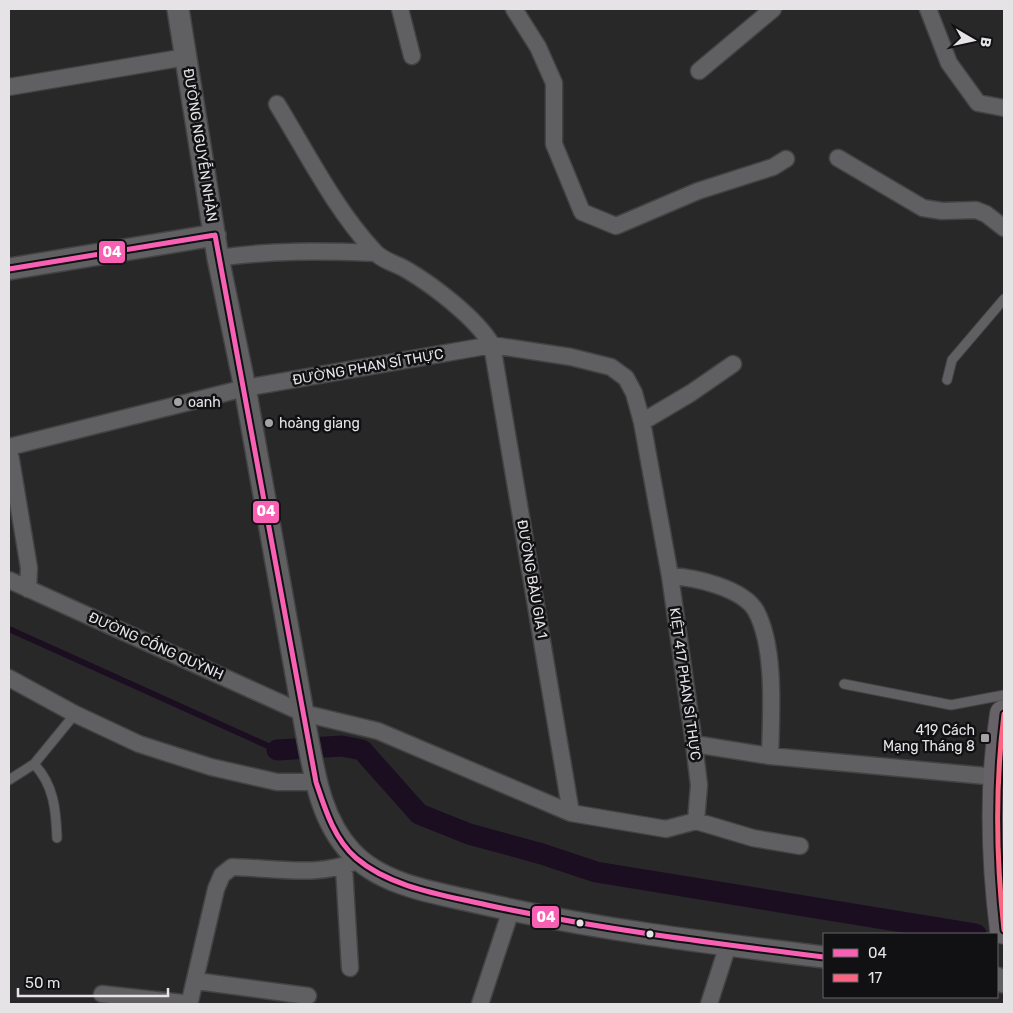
<svg xmlns="http://www.w3.org/2000/svg" width="1013" height="1013" font-family="Rubik,sans-serif">
	<style>
		.lines { fill: none; stroke-linecap: round; stroke-linejoin: round }
		.stream { stroke: #1b0e20; stroke-width: 6 }
		.canal { stroke: #1b0e20; stroke-width: 21 }
		.service-casing { stroke: #444344; stroke-width: 11 }
		.minor-casing { stroke: #444344; stroke-width: 19 }
		.tertiary-casing { stroke: #444344; stroke-width: 24 }
		.trunk-casing { stroke: #444344; stroke-width: 30 }
		.service { stroke: #605f61; stroke-width: 9 }
		.minor { stroke: #605f61; stroke-width: 16 }
		.tertiary { stroke: #605f61; stroke-width: 21 }
		.trunk { stroke: #676268; stroke-width: 28 }
		.bus-1-casing { stroke: #111012; stroke-width: 9 }
		.bus-2-casing { stroke: #111012; stroke-width: 9 }
		.bus-1 { stroke: #f860b3; stroke-width: 5 }
		.bus-2 { stroke: #fa6682; stroke-width: 5 }
		.poi-dot { fill: #a3a2a4; stroke: #111012; stroke-width: 2 }
		.bus-dot { fill: #e5e3e6; stroke: #111012; stroke-width: 2 }
		.labels { text-anchor: middle; dominant-baseline: central; stroke-width: 5; stroke-linejoin: round; paint-order: stroke }
		.street-label { font-size: 14px; fill: #e5e3e6; stroke: #111012 }
		.poi-label { font-size: 14px; fill: #e5e3e6; stroke: #111012; text-anchor: start }
		.line-badge { stroke: #111012; stroke-width: 2 }
		.badge-label { font-size: 14px; text-anchor: middle; font-weight: bold; fill: #fff }
	</style>
	<rect width="100%" height="100%" fill="#292829"/>
	<g class="lines">
		<path class="stream" d="M9,629L277,750"/>
		<path class="canal" d="M277,750L342,746L362,750L419,814L469,834L542,854L596,872L976,934"/>
		<g class="service-casing">
			<path id="service" d="M947,380L952,360L1004,299
				M844,684L951,705L1004,695
				M34,764C54,785 56,810 57,838
				M9,780L34,764L75,714"/>
		</g>
		<g class="minor-casing">
			<path id="minor" d="M400,9L412,56
				M514,9L538,47L554,83V144L582,212L616,226L698,191L773,167L786,159
				M928,9L949,63L978,103L1004,108
				M699,71L773,9
				M9,87L186,57
				M277,104C307,153 335,209 374,251C381,260 397,264 407,270C434,286 476,318 492,345L571,813
				M838,158L923,208L942,211L976,210L986,214L1004,228
				M218,258C271,250 322,251 375,253
				M642,422L691,393L733,364
				M9,447L245,388L492,345L571,357L611,367L626,378L634,393L642,422L670,576L694,744L699,785L696,821
				M9,448L29,568L28,589
				M670,576C694,577 743,588 756,611C776,648 771,715 770,756
				M9,580L303,713L378,731L571,813L666,829L696,821
				M9,678L75,714L139,744L211,767L277,782H316
				M694,744L770,756L997,777
				M696,821L753,838L800,846
				M344,867L350,968
				M196,981L308,996
				M102,994L183,1003L190,1001L216,889L222,875L232,867C275,868 319,878 359,860
				M480,1004L511,910
				M709,1004L728,945"/>
		</g>
		<g class="tertiary-casing">
			<path id="tertiary" d="M178,9L218,258L245,388L306,730C314,772 320,819 351,852C382,886 437,893 480,903C593,929 709,943 824,957
				M9,269L215,235
				M997,978L1004,982"/>
		</g>
		<g class="trunk-casing">
			<path id="trunk" d="M1004,714C993,786 995,858 1004,930"/>
		</g>
		<use href="#service" class="service"/>
		<use href="#minor" class="minor"/>
		<use href="#tertiary" class="tertiary"/>
		<use href="#trunk" class="trunk"/>
		<g class="bus-1-casing">
			<path id="bus-1" d="M215,235L316,782C325,809 334,839 356,858C391,888 444,895 487,905C598,929 711,943 824,957
				M9,269L215,235"/>
		</g>
		<g class="bus-2-casing">
			<path id="bus-2" d="M1004,714C995,786 996,858 1004,930"/>
		</g>
		<use href="#bus-1" class="bus-1"/>
		<use href="#bus-2" class="bus-2"/>
	</g>
	<g class="poi-dot">
		<circle cx="178" cy="402" r="5"/>
		<circle cx="269" cy="423" r="5"/>
		<rect x="980" y="733" width="10" height="10" rx="2.5"/>
	</g>
	<g class="bus-dot">
		<circle cx="580" cy="923" r="4.5"/>
		<circle cx="650" cy="934" r="4.5"/>
	</g>
	<g class="labels">
		<g class="street-label">
			<text transform="translate(200 145) rotate(81)">ĐƯỜNG NGUYỄN NHÀN</text>
			<text transform="translate(368 367) rotate(-10)">ĐƯỜNG PHAN SĨ THỰC</text>
			<text transform="translate(532 579) rotate(80)">ĐƯỜNG BÀU GIA 1</text>
			<text transform="translate(156 646) rotate(24)">ĐƯỜNG CỐNG QUỲNH</text>
			<text transform="translate(685 684) rotate(82)">KIỆT 417 PHAN SĨ THỰC</text>
		</g>
		<g class="poi-label">
			<text x="188" y="402">oanh</text>
			<text x="279" y="423">hoàng giang</text>
			<text x="975" y="730" text-anchor="end">419 Cách<tspan x="975" dy="16">Mạng Tháng 8</tspan></text>
		</g>
	</g>
	<g class="line-badge">
		<rect x="98" y="240" width="28" height="24" rx="5" fill="#f860b3"/>
		<rect x="252" y="500" width="28" height="24" rx="5" fill="#f860b3"/>
		<rect x="531" y="905" width="29" height="24" rx="5" fill="#f860b3"/>
	</g>
	<g class="badge-label">
		<text x="112" y="257">04</text>
		<text x="266" y="516">04</text>
		<text x="546" y="922">04</text>
	</g>
	<rect width="1013" height="1013" fill="none" stroke="#e5e3e6" stroke-width="20"/>
	<rect x="823" y="933" width="175" height="65" fill="#111012" stroke="#666467"/>
	<rect x="833" y="949" width="25" height="8" fill="#f860b3" stroke="#666467"/>
	<text x="868" y="958" font-size="15" fill="#e5e3e6">04</text>
	<rect x="833" y="974" width="25" height="8" fill="#fa6682" stroke="#666467"/>
	<text x="868" y="983" font-size="15" fill="#e5e3e6">17</text>
	<g transform="translate(973 40) rotate(99)" stroke="#111012" stroke-width="4" paint-order="stroke">
	<path d="M0-4L9 19L0 12L-9 19Z" fill="#e5e3e6"/>
	<text y="-8" font-size="14" font-weight="bold" text-anchor="middle" fill="#e5e3e6">B</text>
	</g>
	<path d="M18 988v8h150v-8" fill="none" stroke="#e5e3e6" stroke-width="2.5"/>
	<text x="25" y="988" font-size="15" fill="#e5e3e6" stroke="#111012" stroke-width="4" paint-order="stroke">50 m</text>
</svg>
